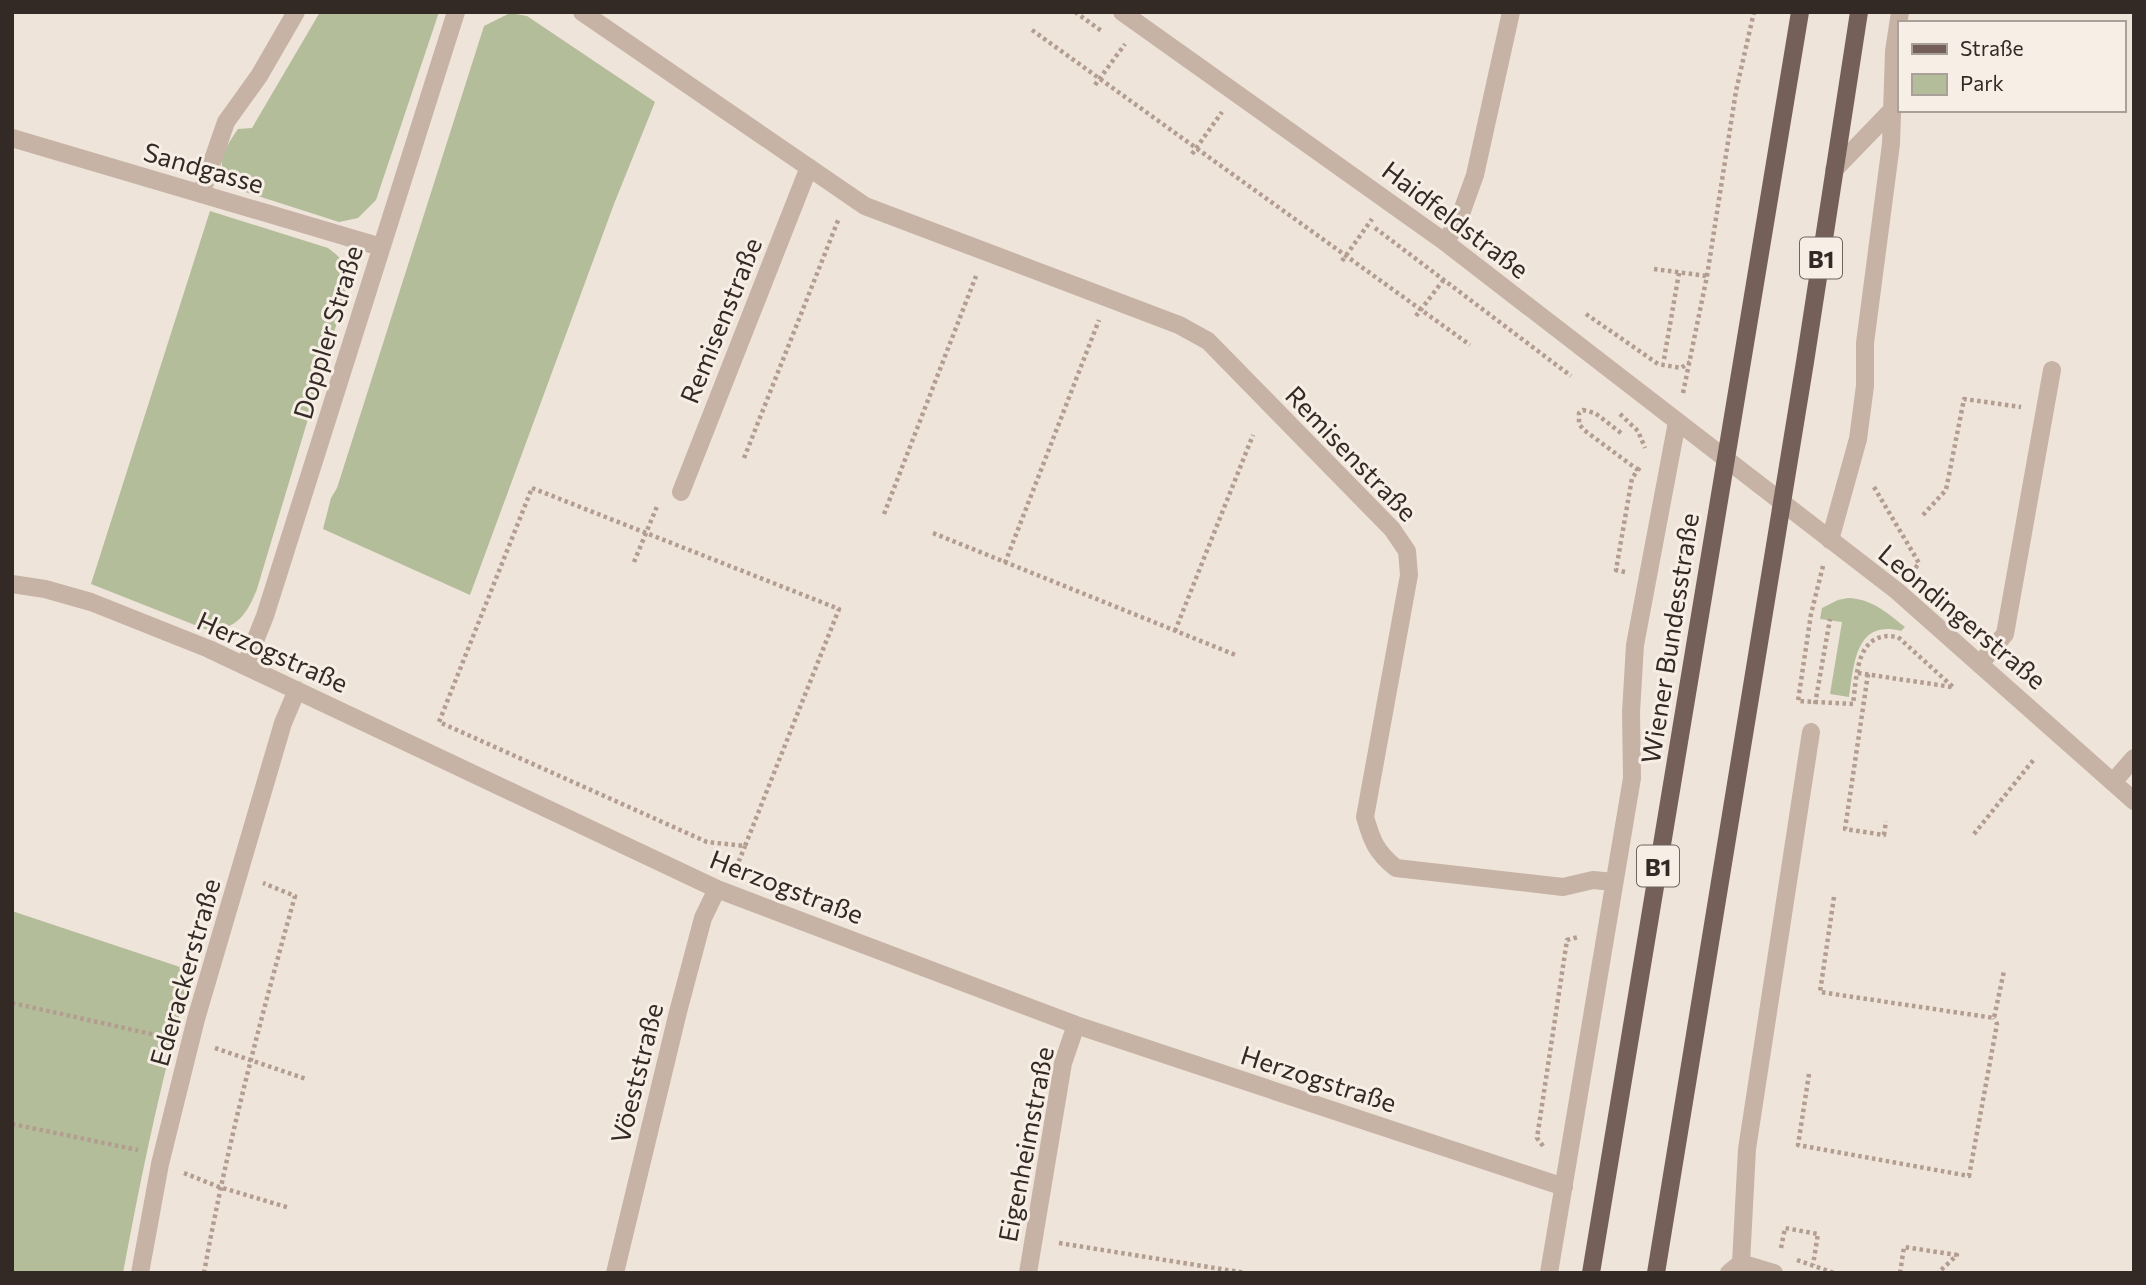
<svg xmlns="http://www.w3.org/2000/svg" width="2146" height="1285" font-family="Commissioner,sans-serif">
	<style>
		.green { fill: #b3bd9a }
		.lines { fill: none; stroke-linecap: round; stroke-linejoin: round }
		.path { stroke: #b29d90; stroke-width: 4.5; stroke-dasharray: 3.5 3.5; stroke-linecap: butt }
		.service { stroke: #c6b3a6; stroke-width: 18 }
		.minor { stroke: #c6b3a6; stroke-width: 18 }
		.tertiary { stroke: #c6b3a6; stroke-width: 18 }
		.primary { stroke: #746058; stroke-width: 18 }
		.labels { text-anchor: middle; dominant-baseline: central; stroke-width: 6; stroke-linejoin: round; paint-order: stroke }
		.shield { fill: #f7eee5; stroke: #6e655f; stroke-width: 2 }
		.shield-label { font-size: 24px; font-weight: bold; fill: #332a26 }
		.street-label { font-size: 26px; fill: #332a26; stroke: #f7eee5 }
	</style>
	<rect width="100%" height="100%" fill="#efe4d9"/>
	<path class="green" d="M320,12H439L376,200L358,218L339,222L236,189C213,166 221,154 238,129L252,128Z
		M510,13L527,16L655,102L614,204L470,595L323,529L331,498L337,488L484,26Z
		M210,211L328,248C351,265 349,272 344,299L257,589C247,614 236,632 205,629L91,584Z
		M1848,598C1872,599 1886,612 1905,627L1901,631C1855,619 1854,665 1849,697L1830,694L1842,622L1820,619L1822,608L1838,600Z
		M12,911L192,971C163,1070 142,1171 123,1273H12Z"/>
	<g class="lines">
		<path class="path" d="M1075,12L1103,32
			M1032,30L1470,345
			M1095,85L1125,44
			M1192,154L1222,112
			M1375,228L1571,376
			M1342,261L1372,219
			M1654,269L1707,276
			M1586,314L1658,364L1681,368L1690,362
			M1416,316L1445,278
			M1664,359L1679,273
			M1683,393L1707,276L1736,91L1754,12
			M1620,414L1638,431L1645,448
			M1621,433L1595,413L1583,410L1579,413V424L1584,430L1638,470
			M744,458L839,218
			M1874,487L1919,563L1914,570
			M532,488L839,609L745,846L707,842L439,722Z
			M884,514L976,276
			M1923,515L1946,490L1964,399L2021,407
			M933,533L1238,656
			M634,562L658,504
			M1005,563L1099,320
			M1823,566L1811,614L1798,701L1853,704C1857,675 1856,629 1898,637L1953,687
			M1625,572L1616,570L1632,478L1641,466
			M1175,631L1253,435
			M1858,673L1952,687
			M1868,674L1845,829L1884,835L1886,821
			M1815,704L1830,619
			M1974,834L2035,758
			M736,868L745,846
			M1834,897L1820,992L1994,1018L2004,971
			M12,1003L165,1037
			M215,1048L306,1079
			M1809,1074L1798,1145L1969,1176L1997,1024L1994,1018
			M12,1124L138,1150
			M1543,1146L1537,1138L1567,940L1578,937
			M184,1173L219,1187L290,1208
			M1059,1243L1246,1273
			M1781,1248L1785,1228L1818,1234L1813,1265
			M1797,1260L1834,1273
			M204,1273C227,1145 260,1021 295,896L263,883
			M1900,1273L1904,1247L1957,1255L1938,1273"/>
		<path class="service" d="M1980,664L2005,634L2052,370"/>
		<path class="minor" d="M582,12L865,206L1179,325L1208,341L1392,529L1407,551L1409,575L1365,817C1372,841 1376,852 1396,868L1563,887L1593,880L1614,882
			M12,138L381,247
			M1834,170L1892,110
			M201,194L226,122L259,76L296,12
			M1445,242L1458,222L1475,175L1511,12
			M681,492L809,167
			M1830,540L1858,439L1865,386V343L1891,144L1894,51L1900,12
			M12,584L45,589L91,602L209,649L717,889L1076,1025L1564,1187
			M245,666L265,616L456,12
			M2113,782L2134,758
			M140,1273L160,1164L196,1019L283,723L297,690
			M615,1273L678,1012L703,918L717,889
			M1028,1273L1063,1063L1076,1025
			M1549,1273L1632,778L1631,712L1635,645L1677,422
			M1774,1273L1741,1263L1747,1149L1811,732"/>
		<path class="tertiary" d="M1122,12L1445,242L1897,591L2134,801
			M1729,1273L1741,1263"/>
		<path class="primary" d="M1591,1273L1800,12
			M1656,1273L1805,362L1859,12"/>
	</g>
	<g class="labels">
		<g class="shield">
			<rect x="1800" y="237.5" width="42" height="41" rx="5"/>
			<rect x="1637" y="845.5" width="42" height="41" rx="5"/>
		</g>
		<g class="shield-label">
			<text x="1821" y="258">B1</text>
			<text x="1658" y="866">B1</text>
		</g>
		<g class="street-label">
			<text transform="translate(204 167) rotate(16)">Sandgasse</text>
			<text transform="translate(1456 219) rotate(37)">Haidfeldstraße</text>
			<text transform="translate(720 320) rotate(-68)">Remisenstraße</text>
			<text transform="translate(327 332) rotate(-73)">Doppler Straße</text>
			<text transform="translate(1352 453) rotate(46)">Remisenstraße</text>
			<text transform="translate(1963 616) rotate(40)">Leondingerstraße</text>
			<text transform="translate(1669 638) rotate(-81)">Wiener Bundesstraße</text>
			<text transform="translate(273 651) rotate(24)">Herzogstraße</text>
			<text transform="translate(787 886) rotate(21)">Herzogstraße</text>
			<text transform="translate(184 972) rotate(-74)">Ederackerstraße</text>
			<text transform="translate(636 1073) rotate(-76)">Vöeststraße</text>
			<text transform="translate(1319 1078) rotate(18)">Herzogstraße</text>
			<text transform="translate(1025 1144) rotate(-79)">Eigenheimstraße</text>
		</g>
	</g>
	<rect width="2146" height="1285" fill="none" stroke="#332a26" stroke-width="28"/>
	<rect x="1898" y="21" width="228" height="91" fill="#f7eee5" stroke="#a9a099" stroke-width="2"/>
	<rect x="1912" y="44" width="35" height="10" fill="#746058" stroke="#a9a099" stroke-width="2"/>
	<text x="1960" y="56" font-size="21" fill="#332a26">Straße</text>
	<rect x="1912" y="74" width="35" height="21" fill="#b3bd9a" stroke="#a9a099" stroke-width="2"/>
	<text x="1960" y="91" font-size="21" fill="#332a26">Park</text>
</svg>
